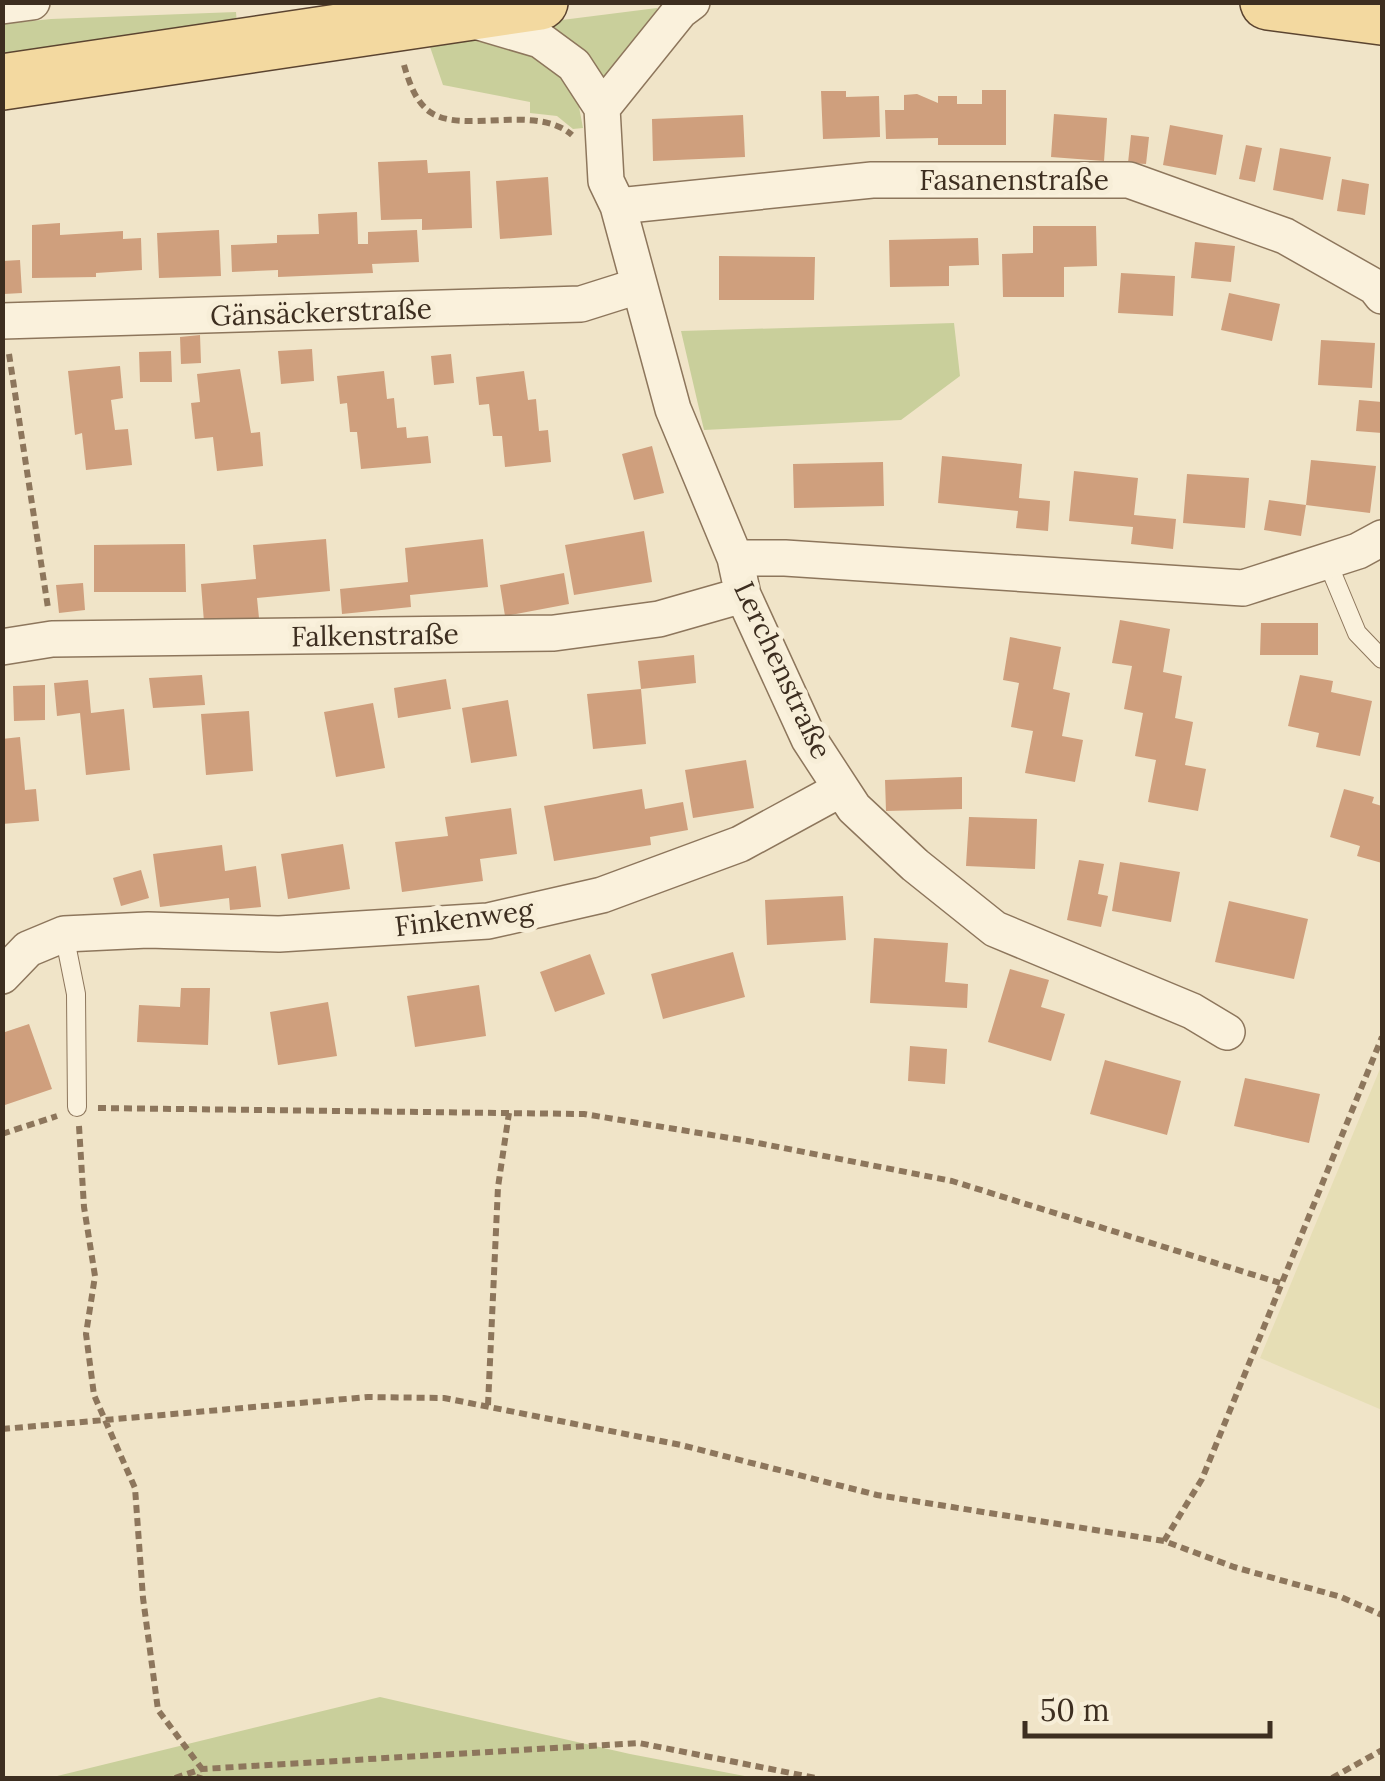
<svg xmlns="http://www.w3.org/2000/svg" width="1385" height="1781" font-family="Lora,serif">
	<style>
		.farmland { fill: #e6deb5 }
		.green { fill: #c9cf9b }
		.building { fill: #cf9f7d }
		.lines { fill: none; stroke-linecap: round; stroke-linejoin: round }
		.lane-casing { stroke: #8d765c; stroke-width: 20 }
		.street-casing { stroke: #8d765c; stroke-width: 38 }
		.primary-casing { stroke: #5b4430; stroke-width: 58 }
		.path { stroke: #8d765c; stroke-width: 6; stroke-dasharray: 8 5; stroke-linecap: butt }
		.lane { stroke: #faf1dc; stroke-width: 18 }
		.street { stroke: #faf1dc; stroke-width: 35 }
		.primary { stroke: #f3d9a0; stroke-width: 55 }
		.labels { text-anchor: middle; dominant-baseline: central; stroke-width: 10; stroke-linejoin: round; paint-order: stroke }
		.street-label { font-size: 28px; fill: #3d2e20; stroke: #f7eed8 }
	</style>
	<rect width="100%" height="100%" fill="#f0e4c8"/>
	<path class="farmland" d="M1382,1064V1410L1260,1358Z"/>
	<path class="green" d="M657,8L658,14L606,85L546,22Z
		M236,12L237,25L3,58L2,24L51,19Z
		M428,41H479L536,51L576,91L583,128L573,129L557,116L530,113V102L443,85Z
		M954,323L960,376L901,420L704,430L681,331Z
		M380,1697L630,1754L755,1778H49Z"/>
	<path class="building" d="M982,90H1006V145H938V138L886,139L885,110H904V95L917,94L938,103V96H957V104H982Z
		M821,91H846V97L879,96L880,137L823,139Z
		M1054,114L1107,118L1104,161L1051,157Z
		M743,115L745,157L653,161L652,119Z
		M1170,125L1223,135L1216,175L1163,165Z
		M1131,135L1149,137L1146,164L1128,163Z
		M1246,145L1262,148L1255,182L1239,179Z
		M1280,148L1331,157L1323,200L1273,190Z
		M427,160L428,173L470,171L472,228L422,230V219L381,220L378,162Z
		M548,177L552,235L500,239L496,181Z
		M1342,179L1369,184L1365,215L1337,211Z
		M357,212L358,244H368V232L417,230L419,262L372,264L373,273L278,277V270L232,272L231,245L277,243V235L319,234L318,214Z
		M60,223V235L123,231V239L141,238L142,270L96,273V277L32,278V225Z
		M1033,226H1096L1097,266L1064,267V297H1003L1002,254L1033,253Z
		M219,230L221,276L159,278L157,233Z
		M978,238L979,265L949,266V286L890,287L889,240Z
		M1195,242L1235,246L1231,282L1191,278Z
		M719,256L815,257L814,300H719Z
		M20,260L22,293L4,294L3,261Z
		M1121,273L1175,276L1173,316L1118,313Z
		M1229,293L1280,304L1272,341L1221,330Z
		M200,335L201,363L181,364L180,337Z
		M1321,340L1375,343L1372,388L1318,385Z
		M312,349L314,381L281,384L278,351Z
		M171,351L172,382H140L139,352Z
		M451,354L454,383L434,385L431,356Z
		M120,366L123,398L111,400L115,430L128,429L132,465L86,470L82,433L75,435L68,371Z
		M240,369L251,433L260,432L263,466L217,471L213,437L195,439L191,403L200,402L197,374Z
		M384,371L387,399L394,398L397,428L406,427L407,438L428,436L431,463L361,469L357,432H350L347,403L340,404L337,376Z
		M524,371L528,400L536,399L539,431L548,430L551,462L505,467L502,436H493L489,404L479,405L476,377Z
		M1359,400L1382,402V433L1356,431Z
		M652,446L664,493L634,500L622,454Z
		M942,456L1022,464L1019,498L1050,501L1048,531L1016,528L1018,511L938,503Z
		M1311,460L1376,466L1370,513L1306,505Z
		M883,462L884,506L794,508L793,464Z
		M1074,471L1138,478L1134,515L1176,519L1173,549L1131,544L1133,527L1069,521Z
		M1187,474L1249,478L1245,528L1183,523Z
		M1269,500L1306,505L1301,536L1264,530Z
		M644,531L652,582L574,595L565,545Z
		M326,539L330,591L257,598L259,618L204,622L201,584L256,579L253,545Z
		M483,539L488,587L410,595L411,607L342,614L340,589L408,582L405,548Z
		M185,544L186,592H94V545Z
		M564,573L569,604L505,616L500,585Z
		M83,583L85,610L59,613L56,585Z
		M1120,620L1170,629L1163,672L1182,676L1175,718L1193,722L1185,765L1206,769L1198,811L1148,802L1156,760L1135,756L1143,713L1124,709L1132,666L1112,663Z
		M1261,623H1318V655H1260Z
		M1010,637L1061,647L1053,689L1070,693L1062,736L1083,740L1075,782L1025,773L1033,731L1011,727L1019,683L1003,680Z
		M694,655L696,683L641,689L638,661Z
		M202,675L205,705L153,708L149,678Z
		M1300,675L1333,681L1331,692L1372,701L1360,756L1316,747L1319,733L1288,726Z
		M446,679L451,709L398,718L394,688Z
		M88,680L91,713L124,709L130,770L86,775L80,713L57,716L54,683Z
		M45,685V720L14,721L13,686Z
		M641,689L646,744L593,749L587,694Z
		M508,700L517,756L471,763L462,708Z
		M373,703L385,768L336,777L324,712Z
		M249,711L253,771L206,775L201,714Z
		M20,737L25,790L36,789L39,821L2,824V739Z
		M746,760L754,808L693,818L685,770Z
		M962,777V809L886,811L885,780Z
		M642,789L645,809L683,802L688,830L650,837L651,845L554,861L544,806Z
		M1344,789L1374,797L1372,803L1382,806V863L1357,856L1360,846L1330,837Z
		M511,808L517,854L480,859L483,881L402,892L395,842L448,836L445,817Z
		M969,817L1037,819L1035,869L966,866Z
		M343,844L350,889L288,899L281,854Z
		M222,845L225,871L256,866L261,907L230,910L229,898L160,907L153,854Z
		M1079,860L1104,864L1098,894L1108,896L1101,927L1067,920Z
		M1120,862L1180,872L1171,922L1112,911Z
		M141,870L149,898L121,906L113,878Z
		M843,896L846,940L767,945L765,900Z
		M1229,901L1308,919L1294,979L1215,962Z
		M874,938L948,943L945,982L968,984L967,1008L870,1003Z
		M733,952L745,997L663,1019L651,974Z
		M590,954L605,994L555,1012L540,972Z
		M1010,969L1049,980L1041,1007L1065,1014L1051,1061L988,1042Z
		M479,985L486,1036L415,1047L407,996Z
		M181,988H210L208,1045L137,1042L139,1005L180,1007Z
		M328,1002L337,1056L278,1065L270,1012Z
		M29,1024L52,1089L2,1106V1033Z
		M910,1046L947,1049L945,1084L908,1081Z
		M1105,1060L1181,1081L1167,1135L1090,1114Z
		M1245,1078L1320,1094L1309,1143L1234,1126Z"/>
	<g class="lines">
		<g class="lane-casing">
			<path id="lane" d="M1327,561L1357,633L1382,659
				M64,934L76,994L77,1107"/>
		</g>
		<g class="street-casing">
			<path id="street" d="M2,6L32,2
				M472,20L540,40L574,65L602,108L606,181L618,206L673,409L735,558L743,595L809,739L854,808L915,865L995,929L1192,1011L1227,1032
				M602,108L680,11L692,2
				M618,206L872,180H1129L1285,236L1375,287L1382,296
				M2,321L581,304L638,286
				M735,558H785L1243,588L1358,551L1382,538
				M2,647L52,639L554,633L659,619L743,595
				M2,976L28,949L64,934L148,930L279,934L488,921L602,895L740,844L841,789"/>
		</g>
		<g class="primary-casing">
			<path id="primary" d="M1268,2L1382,17
				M2,82L540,2"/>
		</g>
		<path class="path" d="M404,65C409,82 415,101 430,112C463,135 535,103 572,135
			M9,354L48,608
			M98,1108L584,1114L748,1141L952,1181L1280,1283
			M79,1126L84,1207L95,1276L86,1334L94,1395L135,1488L143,1598L158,1710L202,1769L199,1778
			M2,1134L57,1116
			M488,1405L498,1187L509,1113
			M2,1429L368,1397L444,1398L681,1445L877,1495L1164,1541L1234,1567L1341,1597L1382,1615
			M1164,1541L1202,1479L1382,1037
			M175,1778L202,1769L639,1743L816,1778
			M1332,1778L1382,1750"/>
		<use href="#lane" class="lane"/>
		<use href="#street" class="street"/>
		<use href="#primary" class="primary"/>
	</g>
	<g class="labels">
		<g class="street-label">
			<text x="1014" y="180">Fasanenstraße</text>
			<text transform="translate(321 312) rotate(-2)">Gänsäckerstraße</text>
			<text transform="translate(375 635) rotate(-1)">Falkenstraße</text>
			<text transform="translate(783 670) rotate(65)">Lerchenstraße</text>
			<text transform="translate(464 918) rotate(-7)">Finkenweg</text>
		</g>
	</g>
	<rect width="1385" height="1781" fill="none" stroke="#3d2e20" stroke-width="10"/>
	<path d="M1025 1721v15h245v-15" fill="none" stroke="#3d2e20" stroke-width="5"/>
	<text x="1040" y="1721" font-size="30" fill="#3d2e20" stroke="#f7eed8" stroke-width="8" paint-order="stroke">50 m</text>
</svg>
